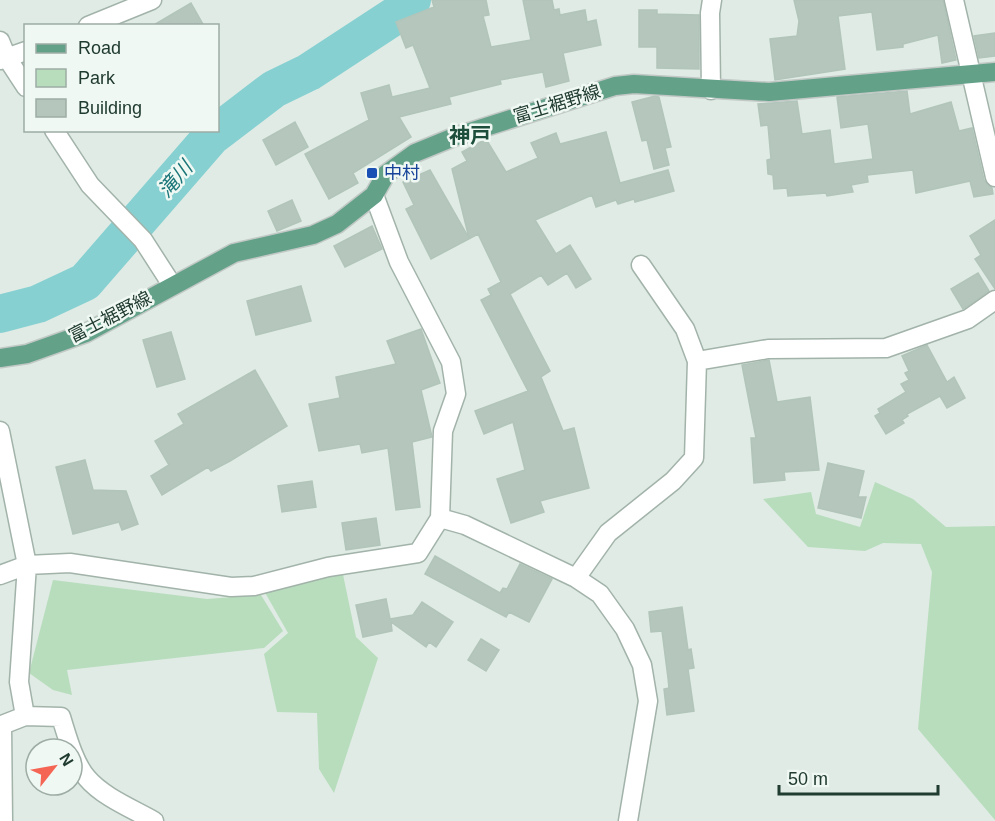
<svg xmlns="http://www.w3.org/2000/svg" width="995" height="821" font-family="Arial,'Noto Sans JP',sans-serif">
	<style>
		.green { fill: #b8ddbd }
		.lines { fill: none; stroke-linecap: round; stroke-linejoin: round }
		.river { stroke: #86d0d2; stroke-width: 38 }
		.building { fill: #b5c6bd; stroke: #b2c5ba; stroke-width: 1.5 }
		.street-casing { stroke: #a2b3aa; stroke-width: 21 }
		.primary-casing { stroke: #c1c8c5; stroke-width: 21 }
		.street { stroke: #fff; stroke-width: 18 }
		.primary { stroke: #63a189; stroke-width: 18 }
		.transit-dot { fill: #1a4fb4; stroke: #f0f8f3; stroke-width: 2 }
		.labels { text-anchor: middle; dominant-baseline: central; stroke-width: 5; stroke-linejoin: round; paint-order: stroke }
		.street-label { font-size: 18px; fill: #203b30; stroke: #f0f8f3 }
		.transit-label { font-size: 18px; fill: #164399; stroke: #f0f8f3; text-anchor: start }
		.water-label { font-size: 20px; font-style: italic; fill: #1a7578; stroke: #f0f8f3 }
		.quarter-label { font-size: 21px; font-weight: bold; fill: #1c4e3b; stroke: #f0f8f3 }
	</style>
	<rect width="100%" height="100%" fill="#dfebe4"/>
	<path class="green" d="M875,482L913,499L946,527L995,526V820L918,729L932,572L921,544L883,543L865,551L808,547L763,499L811,492L816,514L860,527Z
		M341,565L356,637L378,658L334,793L319,769L317,713L277,712L264,654L288,633L263,589Z
		M53,580L207,599L261,595L283,631L264,648L67,670L72,695L53,690L29,673Z"/>
	<g class="lines">
		<path class="river" d="M0,314L38,304L85,282L211,137L274,89L309,72L396,15L412,0"/>
	</g>
	<path class="building" d="M432,0H486L489,15L483,16L491,47L531,40L523,0H552L554,10L559,9L560,15L585,10L587,22L596,20L601,45L563,53L569,81L546,87L543,72L500,80L501,84L449,97L451,104L399,117L411,137L353,173L358,183L329,199L305,154L369,120L361,93L389,85L392,97L430,88L413,45L406,48L396,22L434,7Z
		M794,0H943L956,60L942,63L938,35L903,44V47L877,50L872,12L838,16L845,69L775,80L770,39L797,36L799,21Z
		M191,3L204,26H152Z
		M639,10H657V14L699,15V69L657,68V47H639Z
		M995,33V56L979,58L974,36Z
		M907,91L910,114L951,102L959,131L972,128L984,180L992,188L993,194L974,197L970,181L916,193L913,170L867,175L868,182L851,185L853,192L827,196L826,193L788,196L787,188L774,189L773,175L768,174L767,160L771,159L768,125L761,126L758,104L797,101L802,134L830,130L834,164L873,159L868,124L841,128L837,97Z
		M655,96L659,97L671,147L665,148L669,165L654,169L647,140L642,141L632,102Z
		M295,122L308,147L276,165L263,140Z
		M606,132L620,183L668,170L674,191L635,202L634,199L618,204L616,200L596,207L592,195L535,220L556,254L570,245L591,279L576,288L567,273L548,285L541,275L510,294L550,371L541,377L563,431L574,428L589,488L540,501L544,512L511,523L497,479L525,470L513,422L484,434L475,411L528,391L481,300L491,295L488,289L501,282L478,234L431,259L406,209L414,205L403,182L430,170L469,238L452,169L467,161L462,152L486,139L506,172L538,158L531,143L556,133L560,144Z
		M292,200L301,221L277,231L268,211Z
		M995,220V289L975,259L981,255L970,236Z
		M372,226L382,249L345,267L334,246Z
		M978,273L989,291L963,309L951,289Z
		M301,286L311,321L256,335L247,301Z
		M421,329L440,383L421,390L432,437L412,442L420,507L396,510L388,448L362,453L360,444L319,451L309,404L340,398L336,377L396,364L387,341Z
		M171,332L185,379L157,387L143,340Z
		M927,345L947,382L954,377L965,398L947,408L940,396L907,414L908,416L902,420L904,423L886,434L875,416L880,413L878,409L906,392L901,384L909,380L905,373L909,371L902,356Z
		M769,360L777,402L810,397L819,470L784,472L785,480L754,483L751,438H756L742,365Z
		M255,370L287,426L230,461L211,471L208,467L162,495L151,476L169,465L155,441L184,424L178,414Z
		M85,460L93,490L126,491L138,524L122,530L119,522L73,534L56,467Z
		M828,463L864,471L858,497H866L861,518L818,508Z
		M312,481L316,507L282,512L278,486Z
		M376,518L380,545L346,550L342,523Z
		M435,556L500,593L503,588L507,589L520,564L552,579L529,622L509,612L506,617L425,574Z
		M386,599L390,619L413,615L422,602L453,622L436,647L429,642L426,647L391,622L392,631L363,637L356,605Z
		M682,607L688,650L691,649L694,668L688,669L694,711L667,715L664,689L669,688L668,678L662,631L651,632L649,612Z
		M481,639L499,650L486,671L468,660Z"/>
	<g class="lines">
		<g class="street-casing">
			<path id="street" d="M954,0L995,177
				M88,26L152,0
				M0,41L7,58L26,87
				M0,60L26,51
				M711,90L710,13L712,0
				M54,130L90,185L143,240L172,285
				M374,195L399,262L451,362L456,394L443,431L440,518L465,525L576,578L600,594L625,629L642,665L648,701L628,821
				M697,361L768,349L886,348L968,319L995,300
				M0,431L27,565L19,682L25,716L61,717C67,736 74,763 87,778C103,797 133,809 154,821
				M0,575L27,565L70,563L231,587L254,586L328,567L418,553L440,518
				M576,578L608,533L673,481L694,458L697,361L685,329L641,265
				M3,821L2,725L25,716"/>
		</g>
		<g class="primary-casing">
			<path id="primary" d="M0,358L27,354L86,333L234,253L313,235L337,224L374,195L386,174L415,153L454,137L615,86L634,84L769,92L995,72"/>
		</g>
		<use href="#street" class="street"/>
		<use href="#primary" class="primary"/>
	</g>
	<rect class="transit-dot" x="366" y="167" width="12" height="12" rx="3"/>
	<g class="labels">
		<g class="street-label">
			<text transform="translate(557 104) rotate(-17)">富士裾野線</text>
			<text transform="translate(110 317) rotate(-27)">富士裾野線</text>
		</g>
		<g class="transit-label">
			<text x="384" y="173">中村</text>
		</g>
		<g class="water-label">
			<text transform="translate(175 179) rotate(-49)">滝川</text>
		</g>
		<g class="quarter-label">
			<text x="470" y="135">神戸</text>
		</g>
	</g>
	<rect x="24" y="24" width="195" height="108" fill="#f0f8f3" stroke="#9daca5" stroke-width="1.5"/>
	<rect x="36" y="44" width="30" height="9" fill="#63a189" stroke="#9daca5" stroke-width="1.5"/>
	<text x="78" y="54" font-size="18" fill="#203b30">Road</text>
	<rect x="36" y="69" width="30" height="18" fill="#b8ddbd" stroke="#9daca5" stroke-width="1.5"/>
	<text x="78" y="84" font-size="18" fill="#203b30">Park</text>
	<rect x="36" y="99" width="30" height="18" fill="#b5c6bd" stroke="#9daca5" stroke-width="1.5"/>
	<text x="78" y="114" font-size="18" fill="#203b30">Building</text>
	<g transform="translate(54 767) rotate(59)"><circle r="28" fill="#f0f8f3" stroke="#9daca5" stroke-width="1.5"/>
	<path d="M0-4.5L10 22L0 15L-10 22Z" fill="#f46554"/>
	<text y="-9" font-size="16" font-weight="bold" text-anchor="middle" fill="#203b30">N</text>
	</g>
	<path d="M779 785v9h159v-9" fill="none" stroke="#203b30" stroke-width="3"/>
	<text x="788" y="785" font-size="18" fill="#203b30" stroke="#f0f8f3" stroke-width="4.5" paint-order="stroke">50 m</text>
</svg>
